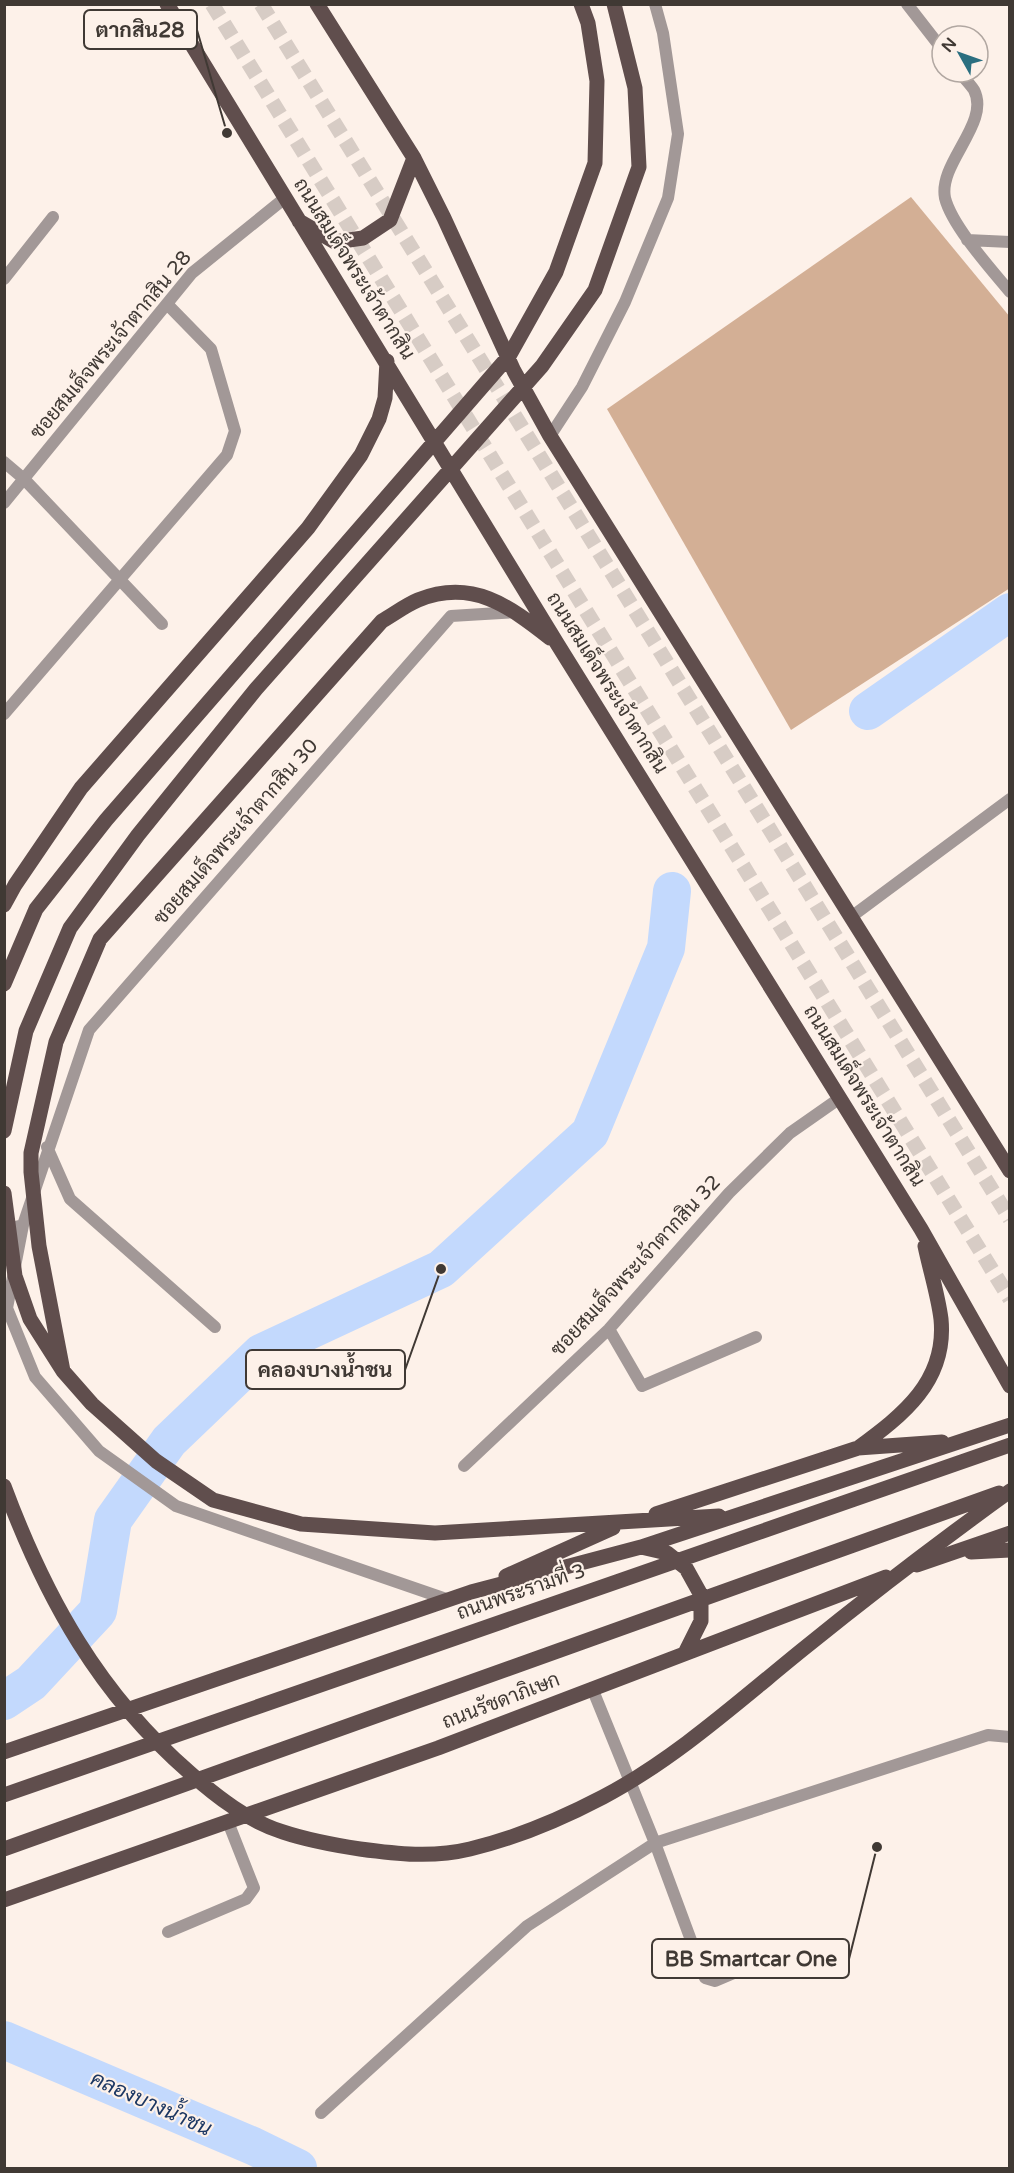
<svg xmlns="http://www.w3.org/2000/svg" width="1014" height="2173" font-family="'Varela Round',Sarabun,sans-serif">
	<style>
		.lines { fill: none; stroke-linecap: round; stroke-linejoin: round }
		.canal { stroke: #c3d9fd; stroke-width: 38 }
		.building { fill: #d3af95 }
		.primary-tunnel { stroke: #d7ccc5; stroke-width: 15; stroke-dasharray: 15 8; stroke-linecap: butt }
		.service { stroke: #a29897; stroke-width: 12 }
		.minor { stroke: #a29897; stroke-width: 12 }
		.primary { stroke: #604e4d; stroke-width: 15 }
		.labels { text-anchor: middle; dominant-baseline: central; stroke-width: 4.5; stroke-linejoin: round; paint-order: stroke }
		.street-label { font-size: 20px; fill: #403934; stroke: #fdf1e9 }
		.water-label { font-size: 21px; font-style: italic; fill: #1c3763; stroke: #fdf1e9 }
		.leader { fill: none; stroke: #403934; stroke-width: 2 }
		.callout-dot { fill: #403934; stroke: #fdf1e9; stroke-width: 2 }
		.callout { fill: #fdf1e9; stroke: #403934; stroke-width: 2 }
		.callout-label { font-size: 21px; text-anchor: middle; font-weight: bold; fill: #403934 }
	</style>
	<rect width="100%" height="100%" fill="#fdf1e9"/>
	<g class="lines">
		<path class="canal" d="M868,711L1010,612
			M4,1701L31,1683L98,1611L113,1520L169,1441L261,1353L441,1269L590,1133L666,948L672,891
			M4,2040L253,2146L298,2168"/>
	</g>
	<path class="building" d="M911,197L1010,317V588L791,730L607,409Z"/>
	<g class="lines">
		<path class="primary-tunnel" d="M212,4L1010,1299
			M261,4L1010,1219"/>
		<path class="service" d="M168,1932L246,1899L254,1888L228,1822
			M748,1967L715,1981L705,1978L655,1843L988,1735L1010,1737
			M321,2113L527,1926L655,1843L592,1688"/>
		<path class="minor" d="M907,4L942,49
			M959,72C964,78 970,84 974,90C991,123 938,163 945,198C952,226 991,269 1010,292
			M967,240L1010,242
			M4,279L53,217
			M550,436L582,387L625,302L668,198L678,134L663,33L655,4
			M4,462L24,479L162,624
			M4,503L192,273L285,198
			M4,714L227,455L235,431L211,349L167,304
			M851,917L1010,799
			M47,1147L70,1199L215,1327
			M23,1225L7,1308L35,1377L99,1451L176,1506L449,1600
			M4,1230L23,1225L89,1030L451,616L516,612
			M609,1329L642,1386L756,1337
			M464,1466L609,1329L729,1193L790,1133L840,1098"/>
		<path class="primary" d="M167,4L558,645L921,1229L1010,1386
			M317,4L414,158L444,218L514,371L550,436L1010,1171
			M299,221L335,242L363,238L390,220L414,158
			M4,905L15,885L81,788L308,528L361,455L379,419L385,398L387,361
			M4,984L36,909L106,820L509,356L556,272L595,163L597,81L588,23L581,4
			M4,1131L26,1031L70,928L138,835L256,689L542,366L595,290L639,167L635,88L614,4
			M4,1193L15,1276L30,1319L63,1371L92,1404L156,1461L213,1500L301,1524L435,1533L719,1516
			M63,1371L39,1246L31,1172V1153L56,1042L100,939L382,621C394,614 406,605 418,600C472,578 509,606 550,638
			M858,1448C903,1415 947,1381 941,1319C938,1295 930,1270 925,1246
			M4,1486C46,1599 99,1694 190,1773C217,1797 248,1821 283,1832C307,1840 334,1845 360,1849C397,1854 433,1858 470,1849C516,1838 561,1819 603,1797C675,1759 739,1701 802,1650C870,1595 939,1542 1010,1491
			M656,1514L858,1448L942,1442
			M641,1547L667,1553L686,1568L701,1595V1621L686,1651
			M971,1552L1010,1550
			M917,1565L1010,1533
			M506,1576L613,1528
			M4,1752L471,1592L641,1547L1010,1425
			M4,1795L1010,1445
			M4,1849L999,1493
			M4,1900L438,1748L886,1577"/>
	</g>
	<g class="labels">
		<g class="street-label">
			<text transform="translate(354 269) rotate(58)">ถนนสมเด็จพระเจ้าตากสิน</text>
			<text transform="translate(111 345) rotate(-50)">ซอยสมเด็จพระเจ้าตากสิน 28</text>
			<text transform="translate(607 683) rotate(58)">ถนนสมเด็จพระเจ้าตากสิน</text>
			<text transform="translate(236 832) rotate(-49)">ซอยสมเด็จพระเจ้าตากสิน 30</text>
			<text transform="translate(864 1096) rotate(58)">ถนนสมเด็จพระเจ้าตากสิน</text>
			<text transform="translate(636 1266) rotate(-47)">ซอยสมเด็จพระเจ้าตากสิน 32</text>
			<text transform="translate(521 1592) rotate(-19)">ถนนพระรามที่ 3</text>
			<text transform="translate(501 1701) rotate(-21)">ถนนรัชดาภิเษก</text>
		</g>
		<g class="water-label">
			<text transform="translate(151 2104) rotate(24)">คลองบางน้ำชน</text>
		</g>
	</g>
	<path class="leader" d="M227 133L197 30M441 1269L405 1370M877 1847L849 1959"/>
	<g class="callout-dot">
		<circle cx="227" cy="133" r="6"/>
		<circle cx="441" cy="1269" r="6"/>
		<circle cx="877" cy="1847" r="6"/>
	</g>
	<g class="callout">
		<rect x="84" y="10" width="113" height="39" rx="6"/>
		<rect x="246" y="1350" width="159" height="39" rx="6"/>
		<rect x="652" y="1939" width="197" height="39" rx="6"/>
	</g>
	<g class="callout-label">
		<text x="140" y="37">ตากสิน28</text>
		<text x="325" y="1377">คลองบางน้ำชน</text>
		<text x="751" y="1966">BB Smartcar One</text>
	</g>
	<rect width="1014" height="2173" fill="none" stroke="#403934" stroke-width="12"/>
	<g transform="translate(960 54) rotate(310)"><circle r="28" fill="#fdf1e9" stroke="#b1a7a1" stroke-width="1.5"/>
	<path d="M0-4.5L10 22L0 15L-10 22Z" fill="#2b6f80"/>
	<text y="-9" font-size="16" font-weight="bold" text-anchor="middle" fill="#403934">N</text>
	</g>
</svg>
